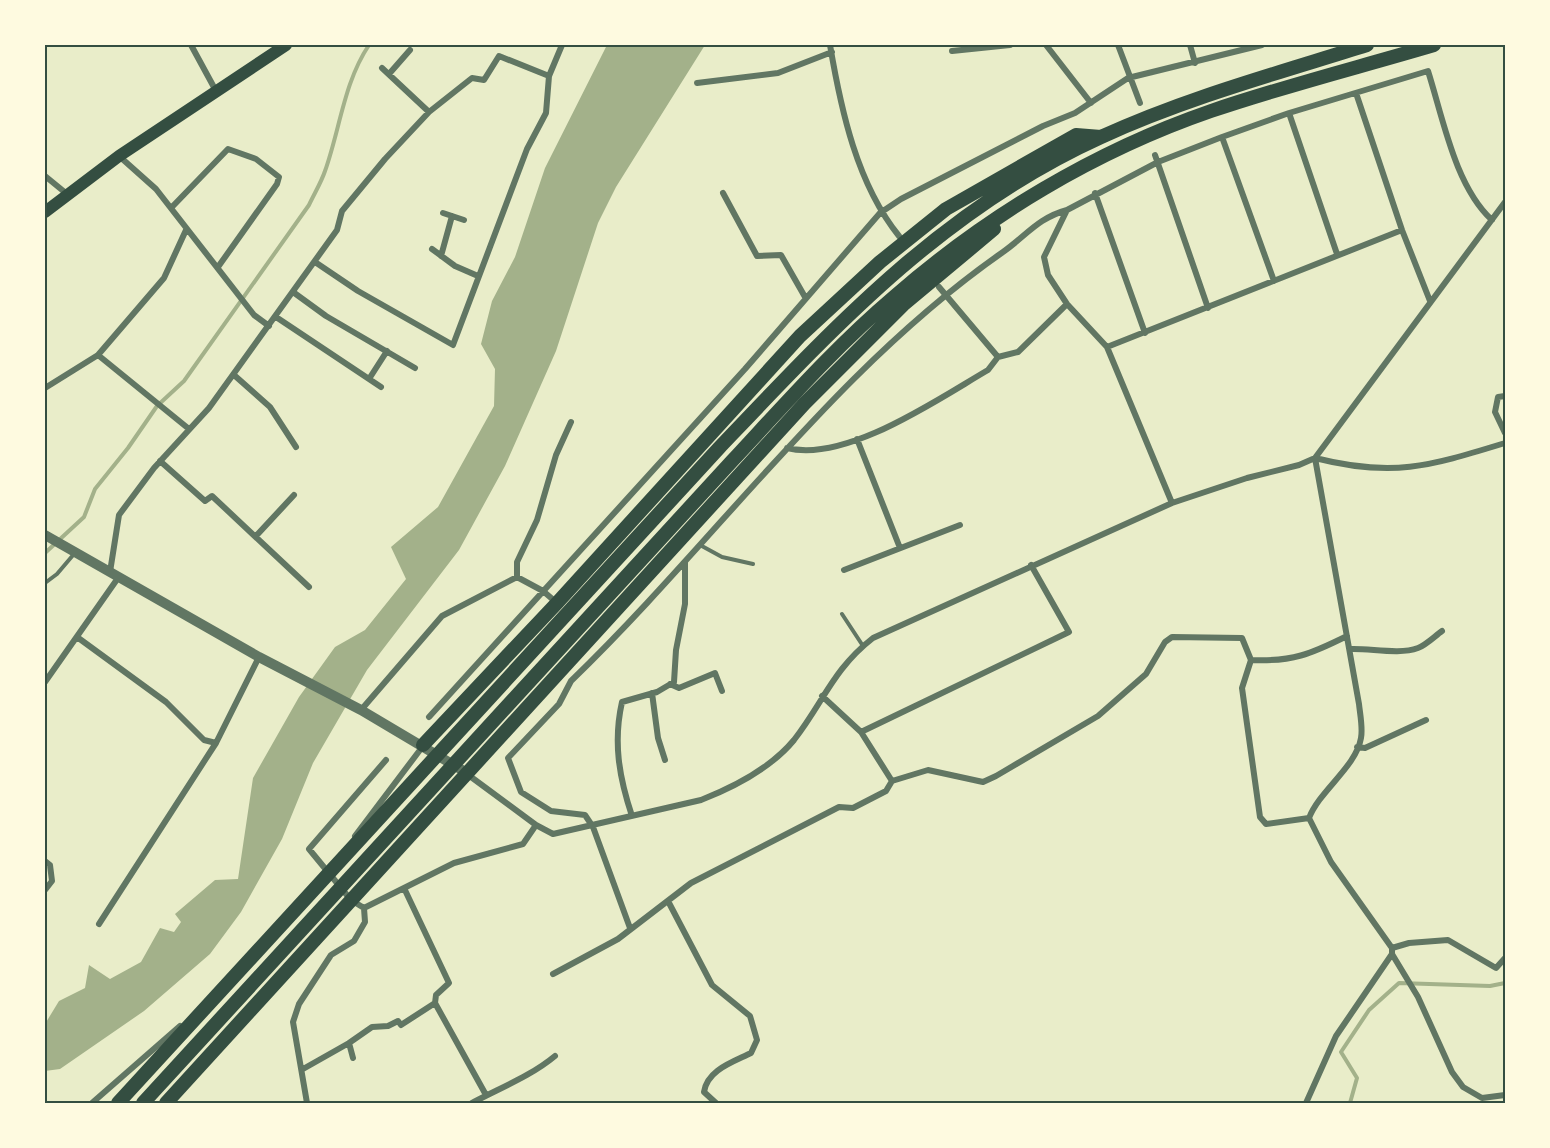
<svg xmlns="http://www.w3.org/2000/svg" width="1550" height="1148" font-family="'Roboto Condensed',sans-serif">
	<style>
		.water { fill: #a3b18a }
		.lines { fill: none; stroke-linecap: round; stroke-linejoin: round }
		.stream { stroke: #a3b18a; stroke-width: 4 }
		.service { stroke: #617663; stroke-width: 4 }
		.minor { stroke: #617663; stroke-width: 6 }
		.tertiary { stroke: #617663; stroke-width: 10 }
		.secondary { stroke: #344e41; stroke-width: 12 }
		.trunk { stroke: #344e41; stroke-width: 14 }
		.neatline { fill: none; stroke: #344e41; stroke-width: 2 }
	</style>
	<rect width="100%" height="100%" fill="#e9edc9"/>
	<path class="water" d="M607,45H705L616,187L598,223L556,351L505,466L459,550L367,670L313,763L282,839L241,912L210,954L144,1011L60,1069L45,1071V1024L59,1001L85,988L89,965L110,979L141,962L160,928L174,932L181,922L175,914L215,880L238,879L253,778L299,697L335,647L365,630L406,579L391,547L438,507L494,406L495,369L481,344L492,301L515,257L545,168Z"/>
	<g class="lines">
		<path class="stream" d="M45,553L84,517L95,489L128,448L157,406L184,381L309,205C314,194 321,183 325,171C340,129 344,82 369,45
			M1350,1103L1357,1078L1341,1052L1369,1010L1399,983L1490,986L1505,983"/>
		<path class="service" d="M700,545L722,557L753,564
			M45,583L57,574L74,554
			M842,614L863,646"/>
		<path class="minor" d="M191,45L216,91
			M830,45C841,110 857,184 899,236
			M1046,45L1091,103
			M1118,45L1140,103
			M1190,45L1195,63
			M952,51L1010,45
			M382,68L429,112
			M389,74L410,50
			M697,83L778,73L832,52
			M1356,93L1402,230L1430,301
			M1289,113L1337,254
			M1222,137L1274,281
			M1155,155L1208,308
			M119,156L156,189L254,315L269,326
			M45,176L67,194
			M723,193L757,256L781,255L805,297
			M1095,193L1145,333
			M172,207L228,149L256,159L279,177L277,184L218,267
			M443,213L464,220
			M432,249L455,266L478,276
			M441,256L452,216
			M315,262L358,291L453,345L527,149L546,113L549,76L562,45
			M939,287L998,357L1018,352L1067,304
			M293,292L326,316L415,368
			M276,317L381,387
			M1107,347L1402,230
			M98,355L189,429
			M234,375L270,407L296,447
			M369,379L387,351
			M45,388L98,355L164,278L186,230
			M1505,396L1498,397L1495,412L1505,433
			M857,439L900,548
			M787,448C846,463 938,399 988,370L998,357
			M160,461L205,501L212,496L309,587
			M1172,503L1107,347L1067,304L1048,275L1044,257L1067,210L1158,162L1222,137L1289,113L1428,71C1443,118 1455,186 1492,220
			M256,536L294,495
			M844,570L960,525
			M110,572L119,515L154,468L209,408L337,230L342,211L385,159L429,112L472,78L484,80L499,56L549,76
			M517,577V562L537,520L556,455L571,422
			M77,637L166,702L204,740L216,743L259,657
			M1350,649C1370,648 1399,655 1418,648C1426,645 1435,636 1442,631
			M1251,660C1292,662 1311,654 1347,636
			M45,682L118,578
			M670,684L679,688L715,673L722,691
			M652,693L658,738L665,760
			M822,696L861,732L892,781
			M361,710L442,616L517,577L543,591L557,603
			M429,717L745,369L880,213L901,199L1043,126L1075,113L1128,78L1262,45
			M861,732L1069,632L1031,565
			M1357,747L1365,748L1426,720
			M467,774L536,825L553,834L701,800C734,787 771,768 794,740C823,703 833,669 873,638L1172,503L1247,478L1299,465L1315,458L1505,202
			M632,816C619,777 613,742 622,702L657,692L674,682L676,650L685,604V562
			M355,836L423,746
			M45,861L50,865L52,881L45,890
			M404,888L449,983L436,995L435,1003L486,1095
			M668,901L712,985L750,1016L757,1040L751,1053C733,1062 707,1070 704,1092L716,1103
			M364,908L454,863L523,844L536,825
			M99,924L216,743
			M630,928L593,827L585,815L551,811L521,792L508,758L559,704L571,681C717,540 835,369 1003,252C1027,235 1038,218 1067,210
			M1392,948L1331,862L1309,818C1320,790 1356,767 1361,738C1363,728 1360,714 1359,704L1315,458C1393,478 1430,466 1505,443
			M1392,954L1418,997L1452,1072L1463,1087L1482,1098L1505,1095
			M553,974L618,939L691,883L839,807L853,808L886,791L892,781L928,770L983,782L996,776L1098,716L1146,674L1165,642L1172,637L1242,638L1251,660L1242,688L1260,817L1266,824L1309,818
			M353,1058L349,1043L372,1027L388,1026L398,1021L401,1025L435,1003
			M303,1069L349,1043
			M92,1103L180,1026
			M307,1103L293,1022L299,1004L331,955L354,941L365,922L364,908L351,900L309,849L386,760
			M472,1103C500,1088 531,1076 555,1056
			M1306,1103L1336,1036L1392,954V948L1409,943L1448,940L1496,968L1505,958"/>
		<path class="tertiary" d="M45,535L259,657L361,710L467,773"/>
		<path class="secondary" d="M45,212L119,156L286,45"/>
		<path class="trunk" d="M423,745L557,603L800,336L880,262L946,209L1076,135L1101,137
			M118,1103L719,448C835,326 944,208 1101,137C1186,98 1278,73 1367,45
			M143,1103L732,461C785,404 836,346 895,296C987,216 1095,151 1211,111C1284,86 1360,67 1434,45
			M166,1103L805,403L903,305L994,229"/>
	</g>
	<rect width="1550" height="1148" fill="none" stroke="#fefae0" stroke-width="93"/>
	<rect x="46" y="46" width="1458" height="1056" class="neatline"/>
</svg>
